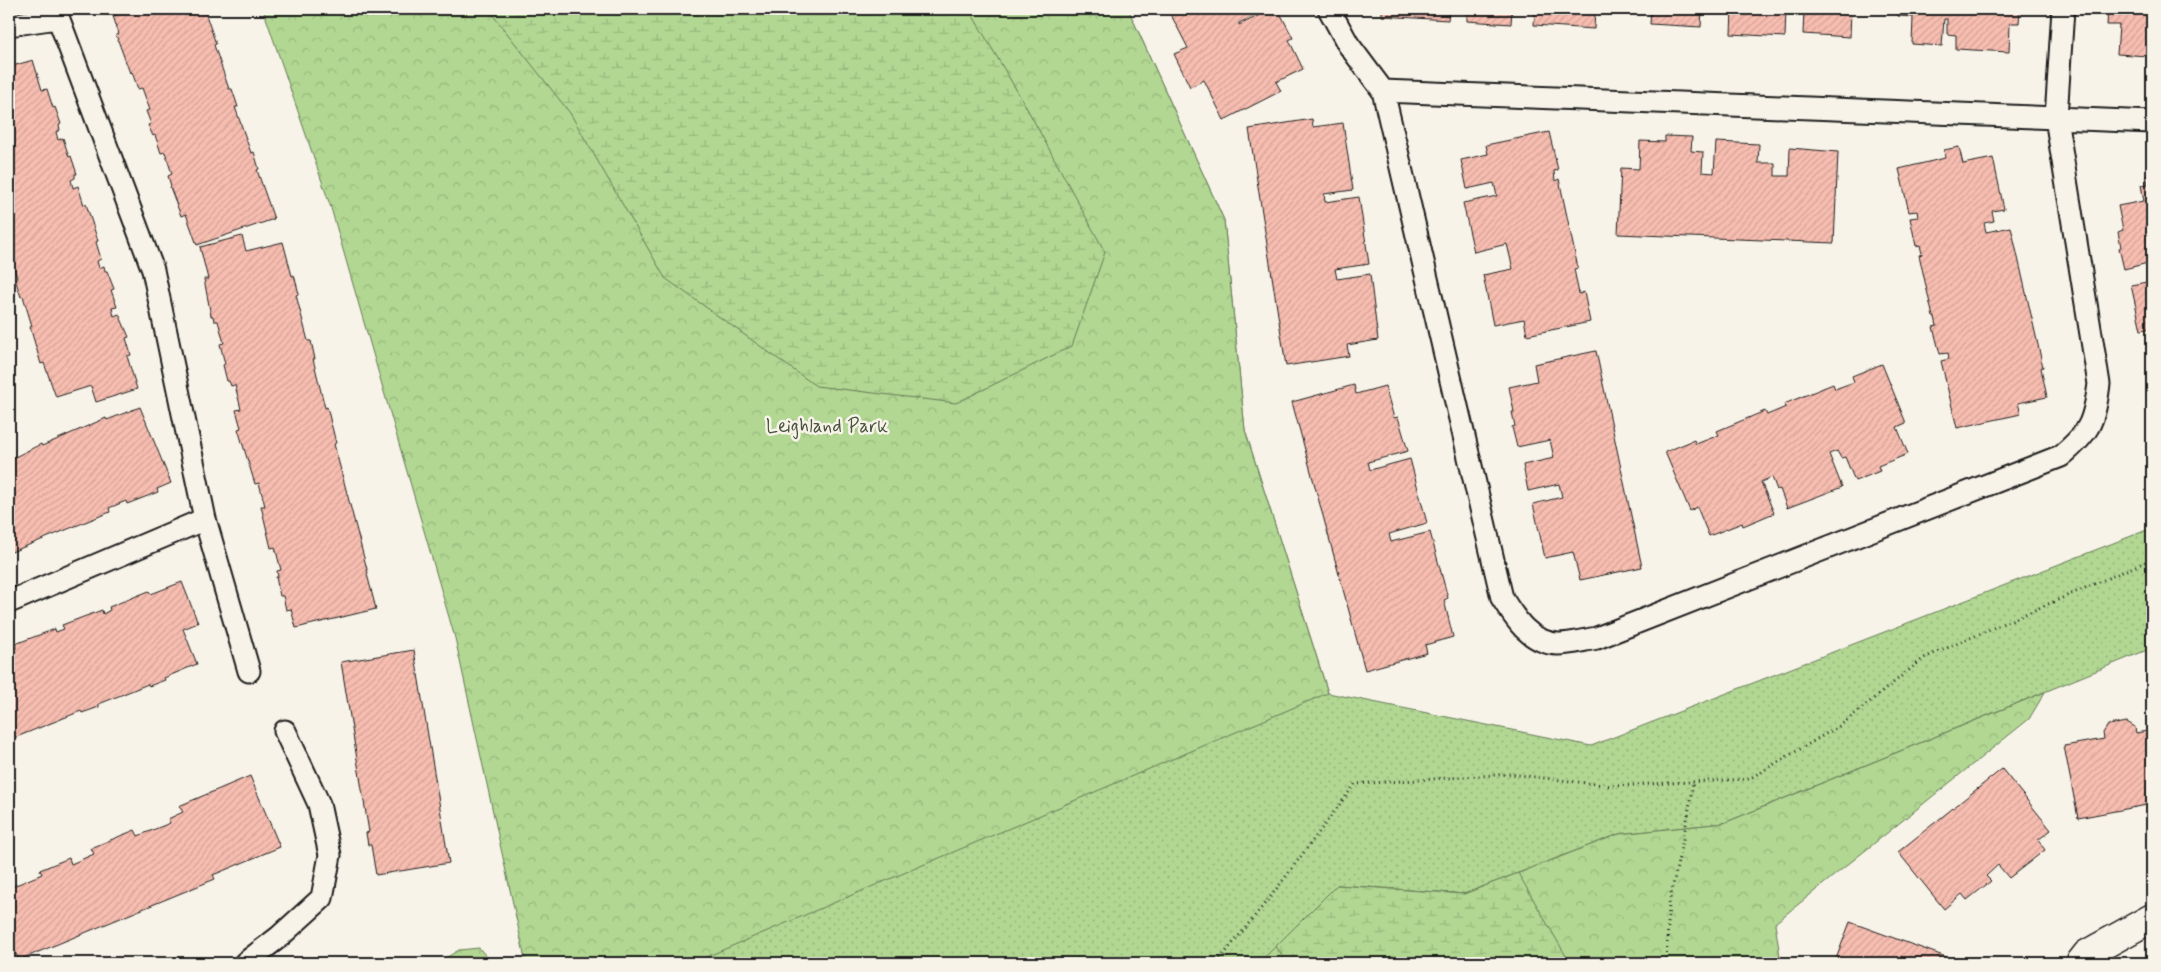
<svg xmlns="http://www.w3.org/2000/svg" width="2161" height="972" font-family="Mynerve,sans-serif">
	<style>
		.grass { fill: url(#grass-dots); stroke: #667a57 }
		.forest { fill: url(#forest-crowns); stroke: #667a57 }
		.wetland { fill: url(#wetland-marsh); stroke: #667a57 }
		.building { fill: url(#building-hatch); stroke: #1c1c1c }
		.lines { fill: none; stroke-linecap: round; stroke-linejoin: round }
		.service-casing { stroke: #1c1c1c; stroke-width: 25 }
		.minor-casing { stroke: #1c1c1c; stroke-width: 31 }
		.path { stroke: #1c1c1c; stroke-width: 3; stroke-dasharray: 1 4; stroke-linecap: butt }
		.service { stroke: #f7f3e8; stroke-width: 21 }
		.minor { stroke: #f7f3e8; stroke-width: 28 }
		.labels { text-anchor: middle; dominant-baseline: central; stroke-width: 5; stroke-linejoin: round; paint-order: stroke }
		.park-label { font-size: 19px; fill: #49543f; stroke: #f7f3e8 }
	</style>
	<defs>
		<pattern id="grass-dots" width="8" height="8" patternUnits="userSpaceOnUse" patternTransform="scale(1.25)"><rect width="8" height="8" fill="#b1d792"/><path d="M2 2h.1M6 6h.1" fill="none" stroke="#98b87d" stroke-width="1.8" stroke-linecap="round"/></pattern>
		<pattern id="forest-crowns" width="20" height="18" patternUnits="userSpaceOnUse" patternTransform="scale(1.25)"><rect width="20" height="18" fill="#b1d792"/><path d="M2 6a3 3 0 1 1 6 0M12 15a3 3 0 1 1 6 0" fill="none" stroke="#98b87d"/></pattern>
		<pattern id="wetland-marsh" width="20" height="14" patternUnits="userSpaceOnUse" patternTransform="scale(1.25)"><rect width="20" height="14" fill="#b1d792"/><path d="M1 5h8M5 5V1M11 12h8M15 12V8" fill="none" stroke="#98b87d"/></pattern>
		<pattern id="building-hatch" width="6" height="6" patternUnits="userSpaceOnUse" patternTransform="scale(1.25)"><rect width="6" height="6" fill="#f7bdb0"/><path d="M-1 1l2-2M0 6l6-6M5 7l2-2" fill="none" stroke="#d3a297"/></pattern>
	</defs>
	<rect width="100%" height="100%" fill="#f7f3e8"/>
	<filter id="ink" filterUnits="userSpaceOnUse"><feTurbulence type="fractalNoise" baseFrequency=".02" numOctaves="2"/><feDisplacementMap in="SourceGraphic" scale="10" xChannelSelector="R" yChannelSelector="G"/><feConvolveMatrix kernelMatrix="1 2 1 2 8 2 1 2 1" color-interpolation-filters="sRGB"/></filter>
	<g filter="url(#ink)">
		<path class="grass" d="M1128,9L1224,220L1245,430L1328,693L1591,746L2152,528V648L1724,823L1619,834L1464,894L1337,885L1259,963H690Z"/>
		<path class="forest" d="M263,9H1128L1224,220L1245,430L1328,693L692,963H526L455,638L331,208Z
			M2045,692L2029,719L1775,923L1781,963H1259L1337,885L1465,894L1619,834L1724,823Z
			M479,948L492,963H437L459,950Z"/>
		<path class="wetland" d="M488,9H973V16L1024,103L1105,252L1072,346L956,403L816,386L665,278L570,113Z
			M1518,873L1570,963H1287L1276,946L1337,885L1464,894Z"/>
		<path class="building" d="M115,9H204L216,44L214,45L229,89H232L238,107H235L251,153L254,152L259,169L257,170L274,219L197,245L186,214L181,216L170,187L171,186L168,176L172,174L165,152L161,153L155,135L153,136L148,125L151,124L146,111L150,110L142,88L138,89L132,72L130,73L116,35L119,34L113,16L117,15Z
			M1168,9H1268L1239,23V25L1273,9H1278L1293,38L1289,40L1303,69L1276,82L1281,91L1224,120L1204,80L1190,87L1174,54L1188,48Z
			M1382,9H1449L1448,20L1382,16Z
			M1467,9H1512L1511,24L1467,21Z
			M1535,9H1595L1594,29L1534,25Z
			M1651,9H1702L1701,27L1650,24Z
			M1732,9H1786L1785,37L1731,34Z
			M1804,9H1851L1850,37L1803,34Z
			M1899,9H2020L2019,23H2010L2009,52L1956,49V35L1947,34V19H1944L1942,46L1912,44L1913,17L1898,16Z
			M2108,9H2152V60H2148V56L2117,54L2119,25H2107Z
			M33,60L42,90L47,89L53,108L55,107L61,124L59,125L60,130L56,132L58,140L63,138L69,157L71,156L77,174H75V178L71,180L73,188L78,186L84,205L86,204L98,241L96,242L101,259L97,261L99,268L104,266L105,271H107L114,289L111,290L117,307L112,308L114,316L119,314L129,337L126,338L131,355L127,356L137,389L96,402L91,386L56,397L44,363L41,364L30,327L32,326L23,296L21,297L15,279L17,278L9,251V67Z
			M1312,119L1313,127L1343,123L1353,190L1324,194L1325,202L1359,197L1369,264L1335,269L1337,279L1370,274L1378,340L1347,345L1349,356L1286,366L1249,129Z
			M1549,132L1558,170L1554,171L1555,181L1559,179L1578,268L1574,269L1579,294L1584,292L1590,322L1527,335L1524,319L1493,325L1483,275L1513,269L1507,244L1474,252L1463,203L1497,196L1494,183L1467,189L1461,160L1488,154L1486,145Z
			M1665,136L1692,137L1691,151L1703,152L1702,172L1714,173L1716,142L1759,144L1758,163H1775V176H1789L1790,148L1838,152L1834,243L1618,234L1621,168L1639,169L1640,141L1665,142Z
			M1959,147L1963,164L1993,158L2004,209L1992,211L1994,221L1984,223L1986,232L2011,227L2043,367L2041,368L2047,397L2018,403L2021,414L1957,428L1941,361L1949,359L1948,353L1940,354L1933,327L1937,326L1935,317H1933L1919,255L1922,254L1920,245L1916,246L1910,218L1918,217L1917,211L1909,212L1899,169L1945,158L1944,150Z
			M2152,174V262L2124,269L2119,248L2121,247L2118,232L2123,230L2118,206L2144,201L2141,185L2148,184L2146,176Z
			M242,236L246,251L283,242L292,276L294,275L299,294L296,295L308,341H311L315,359H313L325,408L327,407L336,443L334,444L368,573L367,574L376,609L296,628L291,609L286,610L283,596H280L276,577H278L277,571L281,570L275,547L271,548L261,506H265L259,483L255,484L238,429L241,428L236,410L241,409L235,385L231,386L229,381H227L223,365L225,364L220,344L224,343L218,321H214L213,316H211L204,279H208L200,247Z
			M2152,281V328L2141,330L2131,285Z
			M1596,351L1642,567L1580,580L1573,552L1545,558L1533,504L1562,497L1559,484L1528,491L1523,465L1554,458L1550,440L1517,447L1512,427L1515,426L1512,412H1514L1509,387L1537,381L1534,364Z
			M1882,364L1906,423L1897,427L1908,454L1878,466L1880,471L1855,481L1845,457L1841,458L1837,451L1829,454L1842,487L1787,508L1780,489L1777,490L1772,477L1761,482L1774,513L1743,526L1742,523L1709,536L1697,507L1690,511L1665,452L1694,440L1696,444L1719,435L1717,431L1765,411L1767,415L1786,407L1784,404L1833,384L1835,389L1854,382L1852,376Z
			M1354,385L1356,394L1385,386L1394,418L1398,417L1408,451L1368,462L1370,470L1410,459L1427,523L1389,534L1391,542L1430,532L1448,598L1444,600L1453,637L1425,645L1427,653L1365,670L1292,402Z
			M140,407L171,483L157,489L158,492L127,504L126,501L109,508L110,512L9,553V460L41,444L42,446L106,418L107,420Z
			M182,582L198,623L183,629L197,664L164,678L165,680L149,686L148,684L99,704V707L82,713L81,711L9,740V649L10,651L16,648L15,644L55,629L56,632L64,629L62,625L102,610L103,614L110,610L109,607L149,591L151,594Z
			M414,650L449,863L376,875L371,845H368L366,833L369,832L341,662Z
			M2127,722L2135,727L2136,733L2152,730V804L2078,818L2064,746L2104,739L2103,733L2108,725Z
			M2002,769L2051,830L2038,840L2045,850L2009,878L1998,865L1986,876L1991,881L1967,900L1962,894L1944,909L1898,852Z
			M250,776L280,847L213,875L215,879L19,960L15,952L9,954V888L42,874L40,870L69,858L71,864L94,854L91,848L135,830L138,836L170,823L168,819L183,812L179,806Z
			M1850,922L1957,961L1956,963H1844L1845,962L1836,959Z"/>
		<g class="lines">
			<g class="service-casing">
				<path id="service" d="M55,9L153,270L205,519L249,671
					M1329,9L1348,44L1383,91
					M2063,9L2056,118L2099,384C2094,421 2091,431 2061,456L1597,638C1584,640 1570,644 1558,644C1530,643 1515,619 1502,598L1383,91L2056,118L2152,122
					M9,25L57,18
					M9,602L205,519
					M245,963L279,937L322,898L330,855L319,804L285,731"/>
			</g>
			<g class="minor-casing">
				<path id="minor" d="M2080,963L2087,954L2152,918"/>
			</g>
			<path class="path" d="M1217,963L1275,891L1355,784L1510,774L1612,786L1749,779L1841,725L1924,658L2152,559
				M1666,963L1669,904L1688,815L1693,782"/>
			<use href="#service" class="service"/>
			<use href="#minor" class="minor"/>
		</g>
	</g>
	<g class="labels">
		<g class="park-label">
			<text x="827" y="426">Leighland Park</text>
		</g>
	</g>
	<rect width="2161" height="972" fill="none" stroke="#f7f3e8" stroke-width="30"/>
	<rect x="15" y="15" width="2131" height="942" fill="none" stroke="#1c1c1c" stroke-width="2" filter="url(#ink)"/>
</svg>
